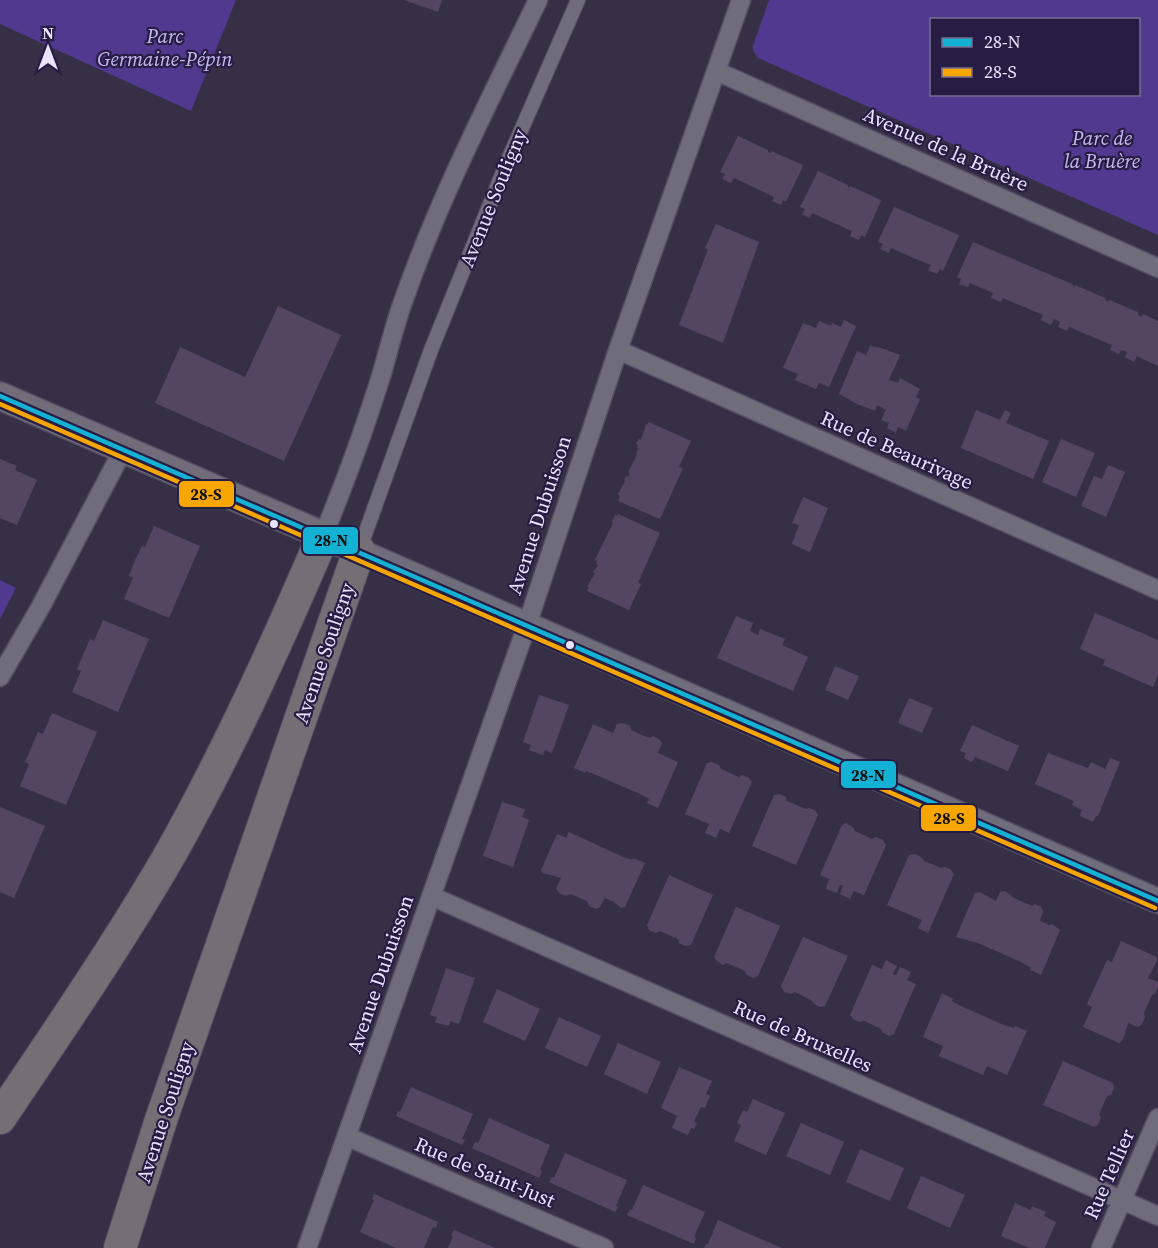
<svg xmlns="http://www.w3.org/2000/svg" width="1158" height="1248" font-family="'Source Serif 4',serif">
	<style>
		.green { fill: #523990; fill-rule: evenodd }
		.building { fill: #544662 }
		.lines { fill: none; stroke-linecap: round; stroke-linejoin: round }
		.pedestrian-casing { stroke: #534e62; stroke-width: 16 }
		.minor-casing { stroke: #534e62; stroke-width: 21 }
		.tertiary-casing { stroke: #534e62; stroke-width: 27 }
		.secondary-casing { stroke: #534e62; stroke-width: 30 }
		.trunk-casing { stroke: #534e62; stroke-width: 34 }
		.pedestrian { stroke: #6f6c7c; stroke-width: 14 }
		.minor { stroke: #6f6c7c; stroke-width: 18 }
		.tertiary { stroke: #6f6c7c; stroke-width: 24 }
		.secondary { stroke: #706c7a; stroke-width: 27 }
		.trunk { stroke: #727074; stroke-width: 32 }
		.bus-1-casing { stroke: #271d44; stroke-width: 9 }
		.bus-2-casing { stroke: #271d44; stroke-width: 9 }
		.bus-1 { stroke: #13b2d5; stroke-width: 4.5 }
		.bus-2 { stroke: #f7a600; stroke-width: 4.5 }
		.bus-dot { fill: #e8e4ff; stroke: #271d44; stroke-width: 2 }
		.labels { text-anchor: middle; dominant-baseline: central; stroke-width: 4.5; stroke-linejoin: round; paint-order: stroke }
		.park-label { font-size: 20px; font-style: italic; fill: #c3baf0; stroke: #271d44 }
		.street-label { font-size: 20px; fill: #e8e4ff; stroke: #271d44 }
		.line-badge { stroke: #271d44; stroke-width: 2 }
		.pale-badge-label { font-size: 16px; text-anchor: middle; font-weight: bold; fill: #111 }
	</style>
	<rect width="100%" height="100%" fill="#363046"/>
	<path class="green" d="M0,0H236L191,111L0,24Z
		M769,0H1158V235L758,58L753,50V46ZM932,20H1138V94H932Z
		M0,580L16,588L0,619Z"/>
	<path class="building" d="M404,0H442L438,12Z
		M738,136L768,150V152L771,153V151L801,164L803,166L786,202L783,200L781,205L772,201L774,197L734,178L731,183L722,179L725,174L720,172Z
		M818,171L848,185V188L850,186L879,199L881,201L865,237L861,235L859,240L850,236L852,231L812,213L810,218L802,214L805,209L800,207Z
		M894,207L959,235L943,271L940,269L937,274L928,270L931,265L911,257L891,248L889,253L880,249L883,244L878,242Z
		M716,224L759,242L723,343L679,325L708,249L705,248Z
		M973,242L1072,284L1074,287L1075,285L1105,298L1106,301L1108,302L1109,300L1138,312V315L1141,317L1143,314L1158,321V366L1137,356L1134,362L1125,357L1127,352L1121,350L1119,354L1110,350L1112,345L1069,327L1067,331L1058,327L1060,322L1054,319L1051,325L1041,320L1043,315L1003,298L1001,302L991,298L993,293L970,283L968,287L959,284L961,279L957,277Z
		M278,306L341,335L284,461L155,403L180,347L245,377Z
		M844,320L856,326L829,387L819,383L816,389L795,380L798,374L783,368L803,323L816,328L819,321L831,326L832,323L841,327Z
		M870,346L881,348L900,355L889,380L898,383L900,378L920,389L916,397L920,399L906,431L898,427L896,433L887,428L889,423L881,420L886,410L877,405L875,411L857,404L839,394L857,351L866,355Z
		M976,410L1000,420L1005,410L1011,413L1006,423L1049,441L1033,479L961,448Z
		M649,422L691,441L679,467L683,468L660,519L618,501L620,496L618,494L625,481L624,480L626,476L628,477L630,473L628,472L636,457L637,451L639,449L637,448L638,445L636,444L639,439L641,440L646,424L647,425Z
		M1061,439L1095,453L1076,497L1042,482Z
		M0,459L17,466L15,470L37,480L17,525L0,518Z
		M1108,465L1125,472L1106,517L1081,506L1094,476L1102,479Z
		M803,497L828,508L810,552L792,544L799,525L792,523Z
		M618,514L660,533L638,583L641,584L629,610L587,591L589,587H587L595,573L593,572L598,565L596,564L597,561L595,560L613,523L612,522L615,515L617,516Z
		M154,526L200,546L169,618L124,599L133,578L129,576L135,560L142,546L145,547Z
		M1095,613L1158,640V675L1153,687L1103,665L1105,660L1080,649Z
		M736,616L753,623L750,631L758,635L760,629L785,639L782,645L808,657L793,691L717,658Z
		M103,620L149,639L118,712L72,692L81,671L77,669L90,639L94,641Z
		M835,666L859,676L848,700L825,690Z
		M539,695L569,705L552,753L545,750L543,755L529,750L531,745L523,742Z
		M909,698L933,708L922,733L898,723Z
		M52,713L97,732L66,805L20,786L29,764L25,762L38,732L43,734Z
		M623,723L630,726L631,730L649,738L653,736L659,739L662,743L658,753L678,762L658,808L647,803L649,799L640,794L596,775L586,771L585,773L574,768L593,724L613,733L617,724Z
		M972,725L1019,746L1008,771L975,757L972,762L964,758L966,753L960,751Z
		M1048,753L1088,768L1091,762L1105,769L1110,758L1120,762L1098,816H1096L1093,822L1080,816L1082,810L1072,805L1074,801L1035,784Z
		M712,762L719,765L721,769L739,777L742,775L749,778L752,782L729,833L720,829L716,838L705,833L709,824L685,814L707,763Z
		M779,794L786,797L787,801L806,809L809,808L815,810L818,815L796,865L752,846L774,795Z
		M502,802L525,809L522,817L529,820L513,867L483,856Z
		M0,807L45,826L14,898L0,892Z
		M846,823L853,827L855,831L872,839L876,837L883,840L886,845L864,895L854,891L850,899L840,894L843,886L840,885L837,893L826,889L829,879L820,875L842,825Z
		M569,832L623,857L632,860L633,858L645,863L625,907L621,908L614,902L605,898L600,907L596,909L589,906L587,901L570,894L566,896L559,893L556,888L561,878L543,873L541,870L557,834L566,838Z
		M915,854L921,857L924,861L941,868L944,867L950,869L954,874L928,933L918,928L922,920L887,905L909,855Z
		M669,875L713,895L691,945L686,946L679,943L678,939L660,931L656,933L649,930L647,925Z
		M1005,891L1014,898L1032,906L1035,904L1041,907L1043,911L1040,921L1049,925L1052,924L1060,930L1041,975L1030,970L1031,968L1021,962L978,943L956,937L975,893L980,892L996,901L1000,892Z
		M736,907L780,926L758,976L753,978L746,974L745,971L727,963L723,965L717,961L714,957Z
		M803,937L848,956L825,1006L820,1007L814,1004L812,1001L795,992L791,994L784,992L781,986Z
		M1121,941L1157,957V961L1148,978L1158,982V988L1155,994L1152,995L1144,1013L1145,1017L1142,1024L1138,1027L1128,1023L1123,1040L1119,1043L1083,1027L1092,1007L1087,1004L1107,960L1112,962Z
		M886,960L897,966L893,974L896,975L900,967L911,972L907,980L916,984L894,1034L889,1036L882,1032L881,1029L864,1021L859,1022L853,1019L850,1015L872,965L882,969Z
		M446,968L475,978L459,1024L450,1021L449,1026L435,1022L437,1017L430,1015Z
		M497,989L540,1009L525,1041L483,1022Z
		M942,993L953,999L952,1001L961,1006L1004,1025L1014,1028L1015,1026L1027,1031L1007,1075L987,1066L983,1075L939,1056L943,1046L923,1037Z
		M559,1017L601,1036L587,1067L545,1048Z
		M618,1043L661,1062L647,1094L604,1074Z
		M1063,1061L1113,1083L1114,1088L1111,1095L1107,1096L1099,1114L1101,1118L1098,1125L1094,1127L1043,1105Z
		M679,1067L712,1081L706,1094L710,1096L705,1108L701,1107L694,1121L697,1123L694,1129L691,1128L688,1135L672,1128L677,1116L661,1108Z
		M411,1087L473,1114L462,1139L465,1140L462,1145L396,1116L398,1111L400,1112Z
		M753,1099L785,1113L766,1155L734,1141L741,1125L737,1123L743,1110L747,1112Z
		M489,1118L550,1145L540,1170L542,1171L539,1178L472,1148L475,1142L478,1143Z
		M801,1123L844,1142L830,1175L786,1156Z
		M860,1149L904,1168L890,1201L846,1182Z
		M565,1153L627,1180L616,1206L618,1207L615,1212L549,1182L552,1177L554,1178Z
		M921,1176L965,1195L950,1228L907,1208Z
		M643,1185L705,1212L694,1237L696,1238L694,1244L627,1215L630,1209L632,1210Z
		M374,1194L438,1222L436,1228L433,1227L424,1248H396L360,1232L374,1200L372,1199Z
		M1015,1203L1031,1210L1032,1206L1046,1212L1044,1216L1056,1222L1045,1248H1029L1001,1236Z
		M718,1220L749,1234L782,1248H704L706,1244H708Z
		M454,1230L486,1244L495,1248H448L453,1236L451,1235Z"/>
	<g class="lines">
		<g class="pedestrian-casing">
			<path id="pedestrian" d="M359,551L431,350L505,167L578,0"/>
		</g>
		<g class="minor-casing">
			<path id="minor" d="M716,71L1158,268
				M618,350L1158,590
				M323,536C345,483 365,428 382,373C389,349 395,323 404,299C440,196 491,98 538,0
				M0,677L40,608L123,450
				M431,896L1158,1216
				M348,1137L604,1248
				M307,1248L527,625L618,350L741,0
				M1101,1248L1158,1118"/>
		</g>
		<g class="tertiary-casing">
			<path id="tertiary" d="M359,551L1158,901"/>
		</g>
		<g class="secondary-casing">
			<path id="secondary" d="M0,396L359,551"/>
		</g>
		<g class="trunk-casing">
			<path id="trunk" d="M0,1118C59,1030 119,943 172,851C229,749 277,643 323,536
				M120,1248L162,1117L359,551"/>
		</g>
		<use href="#pedestrian" class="pedestrian"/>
		<use href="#minor" class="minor"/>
		<use href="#tertiary" class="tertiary"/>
		<use href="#secondary" class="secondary"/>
		<use href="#trunk" class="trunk"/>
		<g class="bus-1-casing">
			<path id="bus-1" d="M0,396L1158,901"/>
		</g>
		<g class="bus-2-casing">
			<path id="bus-2" d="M0,404L1155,908"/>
		</g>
		<use href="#bus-1" class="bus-1"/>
		<use href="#bus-2" class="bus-2"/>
	</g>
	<g class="bus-dot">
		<circle cx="274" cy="524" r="5"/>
		<circle cx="570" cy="645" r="5"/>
	</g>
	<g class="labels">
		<g class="park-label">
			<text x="165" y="36">Parc<tspan x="165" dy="23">Germaine-Pépin</tspan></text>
			<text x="1102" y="138">Parc de<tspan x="1102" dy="23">la Bruère</tspan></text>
		</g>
		<g class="street-label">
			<text transform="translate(946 149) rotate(24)">Avenue de la Bruère</text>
			<text transform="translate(493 198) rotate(-68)">Avenue Souligny</text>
			<text transform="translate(897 450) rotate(24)">Rue de Beaurivage</text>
			<text transform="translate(539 515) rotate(-72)">Avenue Dubuisson</text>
			<text transform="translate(324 653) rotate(-71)">Avenue Souligny</text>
			<text transform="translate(380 974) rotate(-71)">Avenue Dubuisson</text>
			<text transform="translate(803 1036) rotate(24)">Rue de Bruxelles</text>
			<text transform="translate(165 1112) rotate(-72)">Avenue Souligny</text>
			<text transform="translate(485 1172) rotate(23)">Rue de Saint-Just</text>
			<text transform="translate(1109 1174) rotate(-66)">Rue Tellier</text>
		</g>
	</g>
	<g class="line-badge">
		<rect x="178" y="480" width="57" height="28" rx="6" fill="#f7a600"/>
		<rect x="302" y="526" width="57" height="29" rx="6" fill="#13b2d5"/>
		<rect x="840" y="760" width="57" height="29" rx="6" fill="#13b2d5"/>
		<rect x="920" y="804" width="57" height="28" rx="6" fill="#f7a600"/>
	</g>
	<g class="pale-badge-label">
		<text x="206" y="500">28-S</text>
		<text x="331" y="546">28-N</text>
		<text x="868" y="781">28-N</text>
		<text x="949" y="824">28-S</text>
	</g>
	<rect x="930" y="18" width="210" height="78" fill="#271d44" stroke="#746d8f" stroke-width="1.5"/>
	<rect x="942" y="38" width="30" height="9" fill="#13b2d5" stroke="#746d8f" stroke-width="1.5"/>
	<text x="984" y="48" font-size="18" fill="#e8e4ff">28-N</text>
	<rect x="942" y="68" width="30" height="9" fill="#f7a600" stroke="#746d8f" stroke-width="1.5"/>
	<text x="984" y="78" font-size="18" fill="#e8e4ff">28-S</text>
	<g transform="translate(48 48)" stroke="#271d44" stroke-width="4.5" paint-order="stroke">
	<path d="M0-4.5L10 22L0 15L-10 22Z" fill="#e8e4ff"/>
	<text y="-9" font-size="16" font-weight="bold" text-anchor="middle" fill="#e8e4ff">N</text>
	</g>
</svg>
